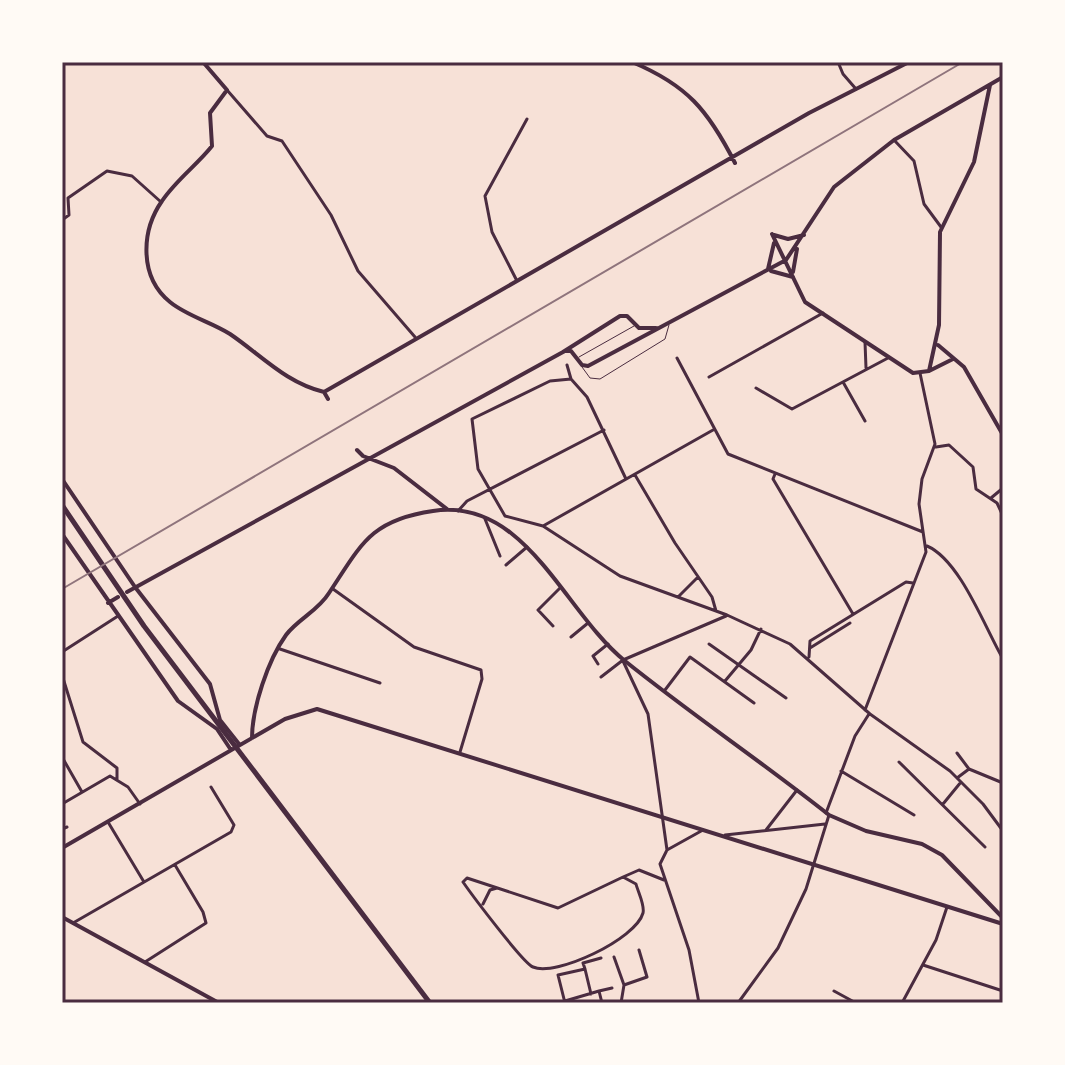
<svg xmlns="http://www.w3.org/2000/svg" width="1065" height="1065" font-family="Quicksand,sans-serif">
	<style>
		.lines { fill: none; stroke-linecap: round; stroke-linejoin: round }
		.service { stroke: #4a2c40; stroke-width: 1 }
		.minor { stroke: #4a2c40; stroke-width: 3 }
		.tertiary { stroke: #4a2c40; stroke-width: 4 }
		.motorway { stroke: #4a2c40; stroke-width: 5 }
		.rail { stroke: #8f747c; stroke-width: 2 }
		.neatline { fill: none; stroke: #4a2c40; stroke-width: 3 }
	</style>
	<rect width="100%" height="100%" fill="#f7e1d7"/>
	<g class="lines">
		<path class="service" d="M579,357L634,326
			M582,367L590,378L600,379L665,339L669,325"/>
		<path class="minor" d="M838,62L843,74L856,89
			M227,90L267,136L282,141L331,215L358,271L415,337
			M894,140L914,161L924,204L941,227
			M62,220L69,215L68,198L107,171L132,176L161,202
			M516,279L492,232L485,196L527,119
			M865,342L866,368
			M677,358L728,454L923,532
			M567,365L571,379
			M709,377L823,313
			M843,382L865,421
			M756,388L792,409L888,358
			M936,447L949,445L973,467L976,489L997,503L1003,516
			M775,474L773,479L853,614
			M635,475L675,543L712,597L716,611
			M626,479L587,397L571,379L550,381L472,419L478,469L505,516L543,526L620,576L727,615L790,644L870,714L950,771L983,804L1003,831
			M991,498L1003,488
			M458,511L467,501L604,430
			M485,519L500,556
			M543,526L713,430
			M927,546C960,560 985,628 1003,659
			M506,565L527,547
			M333,589L414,647L481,670L482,679L460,752
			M678,597L698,577
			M553,626L538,610L560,588
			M571,637L588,623
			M709,644L786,698
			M810,648L850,623
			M280,649L380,683
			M62,652L118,616
			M809,657L810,641L906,582L913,583
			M623,661L648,714L667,850
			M598,664L593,656L608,644
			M62,675L83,742L117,768V779
			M601,677L623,660L726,616
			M725,681L751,650L761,629
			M665,690L690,657L754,703
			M865,710L926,552L919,504L922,479L935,444L920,373
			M957,753L969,769
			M62,757L82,792
			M899,762L985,847
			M841,771L914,815
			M957,778L969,769L1003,783
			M62,804L110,776L128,787L140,804
			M943,804L961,782
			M826,813L855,736L869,714
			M108,822L144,882
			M62,829L67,827
			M766,830L797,790
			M725,835L825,824
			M623,877L558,908L467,878L463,882C472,895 523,963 533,967C556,977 636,939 643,913C645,905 638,892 636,884L623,877L639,870L664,880
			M483,904L490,890L497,888
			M73,923L231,832L234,825L211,787
			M614,957L624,985L647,977L639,950
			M145,962L206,923L203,912L175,865
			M923,965L1003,991
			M585,969L583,963L601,958
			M599,991L612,988
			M834,991L856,1003
			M565,1001L599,991L602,1003
			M565,1003L558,975L585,969L591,994
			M621,1003L624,985
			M699,1003L689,950L660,864L667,850L703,830
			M738,1003L778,948L806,889L829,815
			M902,1003L936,940L947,907"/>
		<path class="tertiary" d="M203,62L227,90L210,113L212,146C197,165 176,180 162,201C141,231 139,277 170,302C187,316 211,322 230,334C261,355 286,383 324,392L328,399
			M632,62C687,85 708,110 735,163
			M772,234L805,302L913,373L929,371L953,359
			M774,235L788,239L804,235
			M768,269L774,243
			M771,271L793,277
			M793,272L797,249
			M938,345L964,367L1003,435
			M565,351H571L582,365L588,366L786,260L834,187L894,140L1003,77
			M929,371L939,325L940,232L974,162L990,85
			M324,392L809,113L909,62
			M357,450L363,456L394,468L447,509
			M62,479L135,587L210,684L220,720L239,744
			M62,534L178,701L217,729L231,750
			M127,592L563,352L620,316H627L639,328H656
			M108,603L118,597
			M252,738C252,708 268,660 286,635C298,619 318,611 329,593C361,545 370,520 433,511C526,497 564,612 625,661C691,714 762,762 829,815L866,831L922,844L942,855L1003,918
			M62,848L285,719L317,709L1003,924
			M62,917L219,1003"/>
		<path class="motorway" d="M62,505L144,626L430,1003"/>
		<path class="rail" d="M62,589L963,62"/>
	</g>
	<rect width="1065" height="1065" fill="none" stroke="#fffaf5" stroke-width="128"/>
	<rect x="64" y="64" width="937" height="937" class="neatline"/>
</svg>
